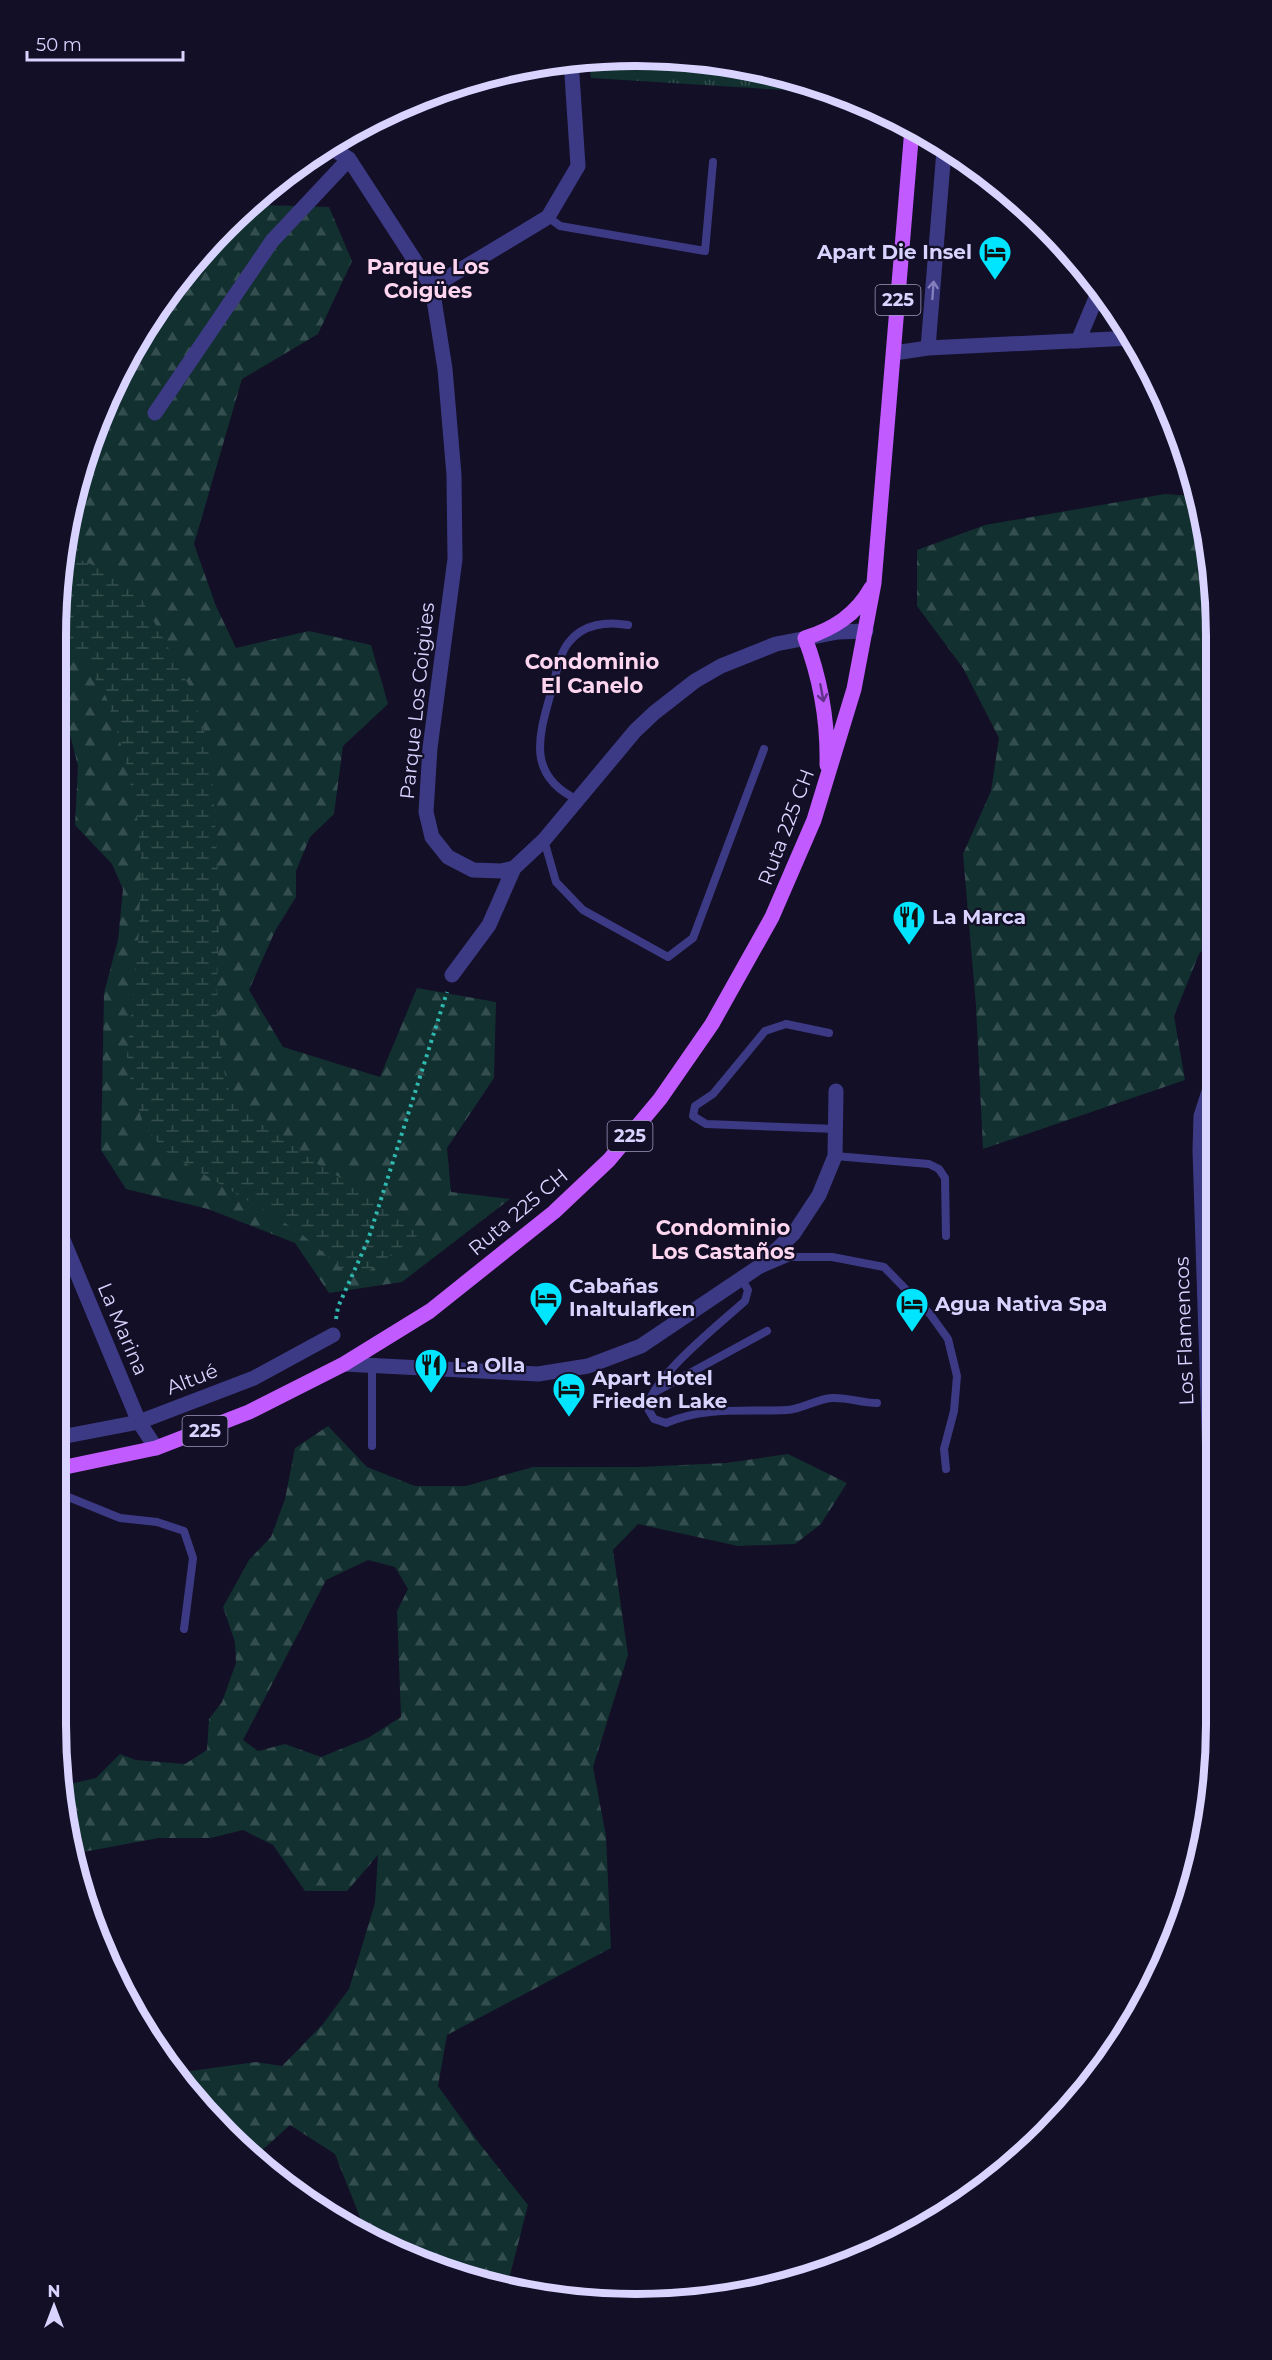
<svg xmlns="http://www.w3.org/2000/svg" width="1272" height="2360" font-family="Montserrat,sans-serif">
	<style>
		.grass { fill: url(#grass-tufts) }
		.forest { fill: url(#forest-firs); fill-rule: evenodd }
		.wetland { fill: url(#wetland-marsh) }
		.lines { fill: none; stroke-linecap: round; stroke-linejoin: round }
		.path { stroke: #2fb8b0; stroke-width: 4; stroke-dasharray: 3 4.5; stroke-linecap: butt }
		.lane { stroke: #3d3a85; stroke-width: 8 }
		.street { stroke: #3d3a85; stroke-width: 15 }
		.primary { stroke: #c25bff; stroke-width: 15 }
		.oneway { stroke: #837fbc }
		.oneway2 { stroke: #623188 }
		.labels { text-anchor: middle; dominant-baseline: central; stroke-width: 4.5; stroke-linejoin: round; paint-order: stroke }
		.shield { fill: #130f26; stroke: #9e99be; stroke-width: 1.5 }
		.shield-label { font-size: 18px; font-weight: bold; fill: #d9d4ff }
		.poi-label { font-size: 20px; font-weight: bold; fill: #d9d4ff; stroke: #130f26; text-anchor: start }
		.street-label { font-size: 20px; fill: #d9d4ff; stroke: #130f26 }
		.neighbourhood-label { font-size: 21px; font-weight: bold; fill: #ffd6f0; stroke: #130f26 }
		.rim { fill: none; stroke: #d9d4ff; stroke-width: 8 }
	</style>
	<defs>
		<pattern id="grass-tufts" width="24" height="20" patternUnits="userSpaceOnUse" patternTransform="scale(1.5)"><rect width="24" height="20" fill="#12302f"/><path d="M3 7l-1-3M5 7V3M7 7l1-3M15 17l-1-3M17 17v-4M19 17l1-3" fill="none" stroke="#344d4e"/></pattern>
		<pattern id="forest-firs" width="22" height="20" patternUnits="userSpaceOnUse" patternTransform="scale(1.5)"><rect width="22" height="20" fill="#12302f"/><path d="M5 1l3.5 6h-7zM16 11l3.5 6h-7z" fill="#344d4e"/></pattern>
		<pattern id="wetland-marsh" width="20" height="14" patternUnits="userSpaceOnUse" patternTransform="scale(1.5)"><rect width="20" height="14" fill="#12302f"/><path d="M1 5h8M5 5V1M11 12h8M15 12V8" fill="none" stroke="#344d4e"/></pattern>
	</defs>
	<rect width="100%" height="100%" fill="#130f26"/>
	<path class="grass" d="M674,57L787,75L832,93L591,78L589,60Z"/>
	<path class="forest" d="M259,205L329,207L352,261L318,334L242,379L194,544L216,606L236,648L309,631L371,645L388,704L343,746L334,814L310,837L296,871V897L275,931L249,990L283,1047L380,1077L417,988L496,1002L494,1078L447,1148L451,1192L510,1199L402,1282L329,1293L295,1243L208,1209L126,1189L101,1150L104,993L118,940L123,889L112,864L75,825L78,766L57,685V598L75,486L116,379L149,325L163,320L197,260Z
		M1165,494L1194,496L1211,560L1213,939L1199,954L1174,1016L1185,1080L983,1149L976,1006L963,854L991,791L999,738L963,668L917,606V550L985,525Z
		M328,1426L367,1467L415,1486H466L533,1467H639L726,1463L788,1454L847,1483L821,1524L795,1544L738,1546L638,1524L613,1550L628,1655L593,1767L606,1836L611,1948L447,2035L438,2086L479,2143L528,2205L507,2287L486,2285L365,2230L335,2154L290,2125L258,2154L176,2078L170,2066L183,2072L256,2062L282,2066L323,2024L349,1989L375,1903L378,1855L347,1891H305L273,1845L243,1830L211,1838H159L83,1852L78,1859L66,1785L96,1778L120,1754L136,1760L185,1764L207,1750L209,1719L222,1702L236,1663L235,1642L223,1607L249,1560L271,1537L285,1499L295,1448ZM368,1560L395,1567L408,1589L397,1611L401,1717L368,1738L321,1757L285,1744L258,1751L243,1740L326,1580Z"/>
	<path class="wetland" d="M64,553L114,574L140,596L189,686L205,733L212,770L220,909L217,980L218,1023L222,1063L229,1090L266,1125L316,1163L392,1209L418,1235L359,1278L341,1268L298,1231L165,1151L144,1126L131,1084L127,1056L139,933L141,855L136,809L125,758L107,699L81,654L57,637V598Z"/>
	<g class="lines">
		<path class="path" d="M336,1319L338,1307L368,1240L447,992"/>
		<path class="lane" d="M548,217L560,226L705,251L713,162
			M578,800C525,775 539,735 552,689C556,675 559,654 569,642C583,624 607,621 628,625
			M544,840L556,882L583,910L668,957L693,938L764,749
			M829,1033L786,1024L765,1031L713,1094L695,1106L693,1116L706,1124L836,1129
			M835,1156L929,1164L939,1169L945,1178L946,1236
			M762,1269L790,1257H832L884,1267L930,1314L948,1339L957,1376L954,1411L944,1449L946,1469
			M741,1278L748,1290L745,1301C723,1321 647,1381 648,1409L654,1419L666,1423C706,1406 745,1412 787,1410C803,1409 816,1399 832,1398C847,1397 861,1403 877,1403
			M372,1364V1446
			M657,1391L767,1331
			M56,1492L120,1518L157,1522L184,1531L193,1558L184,1629"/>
		<path class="street" d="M328,146L349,159L432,287L445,369L454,475L455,559L430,748L426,812L432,837L448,857L473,870L501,871L514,868L544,840L635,731L654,713L695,681L721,666L776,644L838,632L866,631
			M432,287L548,217L578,166L571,60
			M1078,341L1099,291
			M928,348L944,150
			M894,353L928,348L1132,338
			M155,413L272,241L349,159
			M452,975L489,925L514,868
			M1213,1079L1201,1116L1200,1150L1215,1619
			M56,1223L139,1422L156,1448
			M344,1364L538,1374L588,1366L641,1346L760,1266L794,1233L819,1195L835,1156L836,1091
			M56,1438L139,1422L254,1378L333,1335"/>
		<path class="primary" d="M827,765C828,720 821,680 805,638C833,629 856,615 871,588
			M56,1469L156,1448L249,1412L344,1364L430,1311L554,1212L609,1160L660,1099L712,1024L772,917L814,820L854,689L874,583L912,128"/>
	</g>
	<defs><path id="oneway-shaft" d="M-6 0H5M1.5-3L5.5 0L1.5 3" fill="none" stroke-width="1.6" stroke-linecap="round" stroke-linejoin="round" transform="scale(1.5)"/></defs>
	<use class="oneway" href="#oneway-shaft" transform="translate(933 290) rotate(-86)"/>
	<use class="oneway2" href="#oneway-shaft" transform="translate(822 693) rotate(79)"/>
	<defs>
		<g id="hotel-pin" transform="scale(1.725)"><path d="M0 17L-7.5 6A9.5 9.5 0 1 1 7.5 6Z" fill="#00e5ff" stroke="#130f26"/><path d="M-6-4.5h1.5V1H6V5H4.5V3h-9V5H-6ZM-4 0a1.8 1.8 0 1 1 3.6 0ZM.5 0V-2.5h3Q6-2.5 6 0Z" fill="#111"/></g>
		<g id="restaurant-pin" transform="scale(1.725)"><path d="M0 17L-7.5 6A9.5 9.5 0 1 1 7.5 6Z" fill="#00e5ff" stroke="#130f26"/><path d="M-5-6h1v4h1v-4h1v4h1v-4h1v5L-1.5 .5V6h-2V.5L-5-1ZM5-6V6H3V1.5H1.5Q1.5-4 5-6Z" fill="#111"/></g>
	</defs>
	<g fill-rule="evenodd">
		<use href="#hotel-pin" x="995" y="252"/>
		<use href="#restaurant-pin" x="909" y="917"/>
		<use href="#hotel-pin" x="546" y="1298"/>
		<use href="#hotel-pin" x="912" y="1304"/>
		<use href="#restaurant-pin" x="431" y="1365"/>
		<use href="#hotel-pin" x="569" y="1389"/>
	</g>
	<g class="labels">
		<g class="shield">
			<rect x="875.5" y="285" width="45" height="30" rx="4.5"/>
			<rect x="607.5" y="1121" width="45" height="30" rx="4.5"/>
			<rect x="182.5" y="1416" width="45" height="30" rx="4.5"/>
		</g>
		<g class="shield-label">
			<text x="898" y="300">225</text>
			<text x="630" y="1136">225</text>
			<text x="205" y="1431">225</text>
		</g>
		<g class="poi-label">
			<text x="972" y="252" text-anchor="end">Apart Die Insel</text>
			<text x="932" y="917">La Marca</text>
			<text x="569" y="1286">Cabañas<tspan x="569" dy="23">Inaltulafken</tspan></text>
			<text x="935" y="1304">Agua Nativa Spa</text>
			<text x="454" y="1365">La Olla</text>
			<text x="592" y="1378">Apart Hotel<tspan x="592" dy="23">Frieden Lake</tspan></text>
		</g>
		<g class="street-label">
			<text transform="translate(417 701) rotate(-84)">Parque Los Coigües</text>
			<text transform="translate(786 827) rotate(-69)">Ruta 225 CH</text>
			<text transform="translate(518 1212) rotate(-40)">Ruta 225 CH</text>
			<text transform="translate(123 1329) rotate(67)">La Marina</text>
			<text transform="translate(1184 1331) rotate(-92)">Los Flamencos</text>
			<text transform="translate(192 1379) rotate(-21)">Altué</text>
		</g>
		<g class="neighbourhood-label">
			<text x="428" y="266">Parque Los<tspan x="428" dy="24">Coigües</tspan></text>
			<text x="592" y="661">Condominio<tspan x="592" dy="24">El Canelo</tspan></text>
			<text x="723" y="1227">Condominio<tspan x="723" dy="24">Los Castaños</tspan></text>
		</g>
	</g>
	<path d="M0 0H1272V2360H0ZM636 66H636A570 570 0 0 1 1206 636V1724A570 570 0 0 1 636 2294H636A570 570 0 0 1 66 1724V636A570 570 0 0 1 636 66Z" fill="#130f26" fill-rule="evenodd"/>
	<path class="rim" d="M636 66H636A570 570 0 0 1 1206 636V1724A570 570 0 0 1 636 2294H636A570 570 0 0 1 66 1724V636A570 570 0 0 1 636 66Z"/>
	<g transform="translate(54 2306)" stroke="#130f26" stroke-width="4.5" paint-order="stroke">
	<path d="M0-4.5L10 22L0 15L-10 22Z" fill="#d9d4ff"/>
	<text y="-9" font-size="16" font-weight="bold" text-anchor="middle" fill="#d9d4ff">N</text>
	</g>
	<path d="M27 51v9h156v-9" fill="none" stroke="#d9d4ff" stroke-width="3"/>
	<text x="36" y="51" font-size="18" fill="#d9d4ff" stroke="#130f26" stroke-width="4.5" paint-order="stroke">50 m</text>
</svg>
